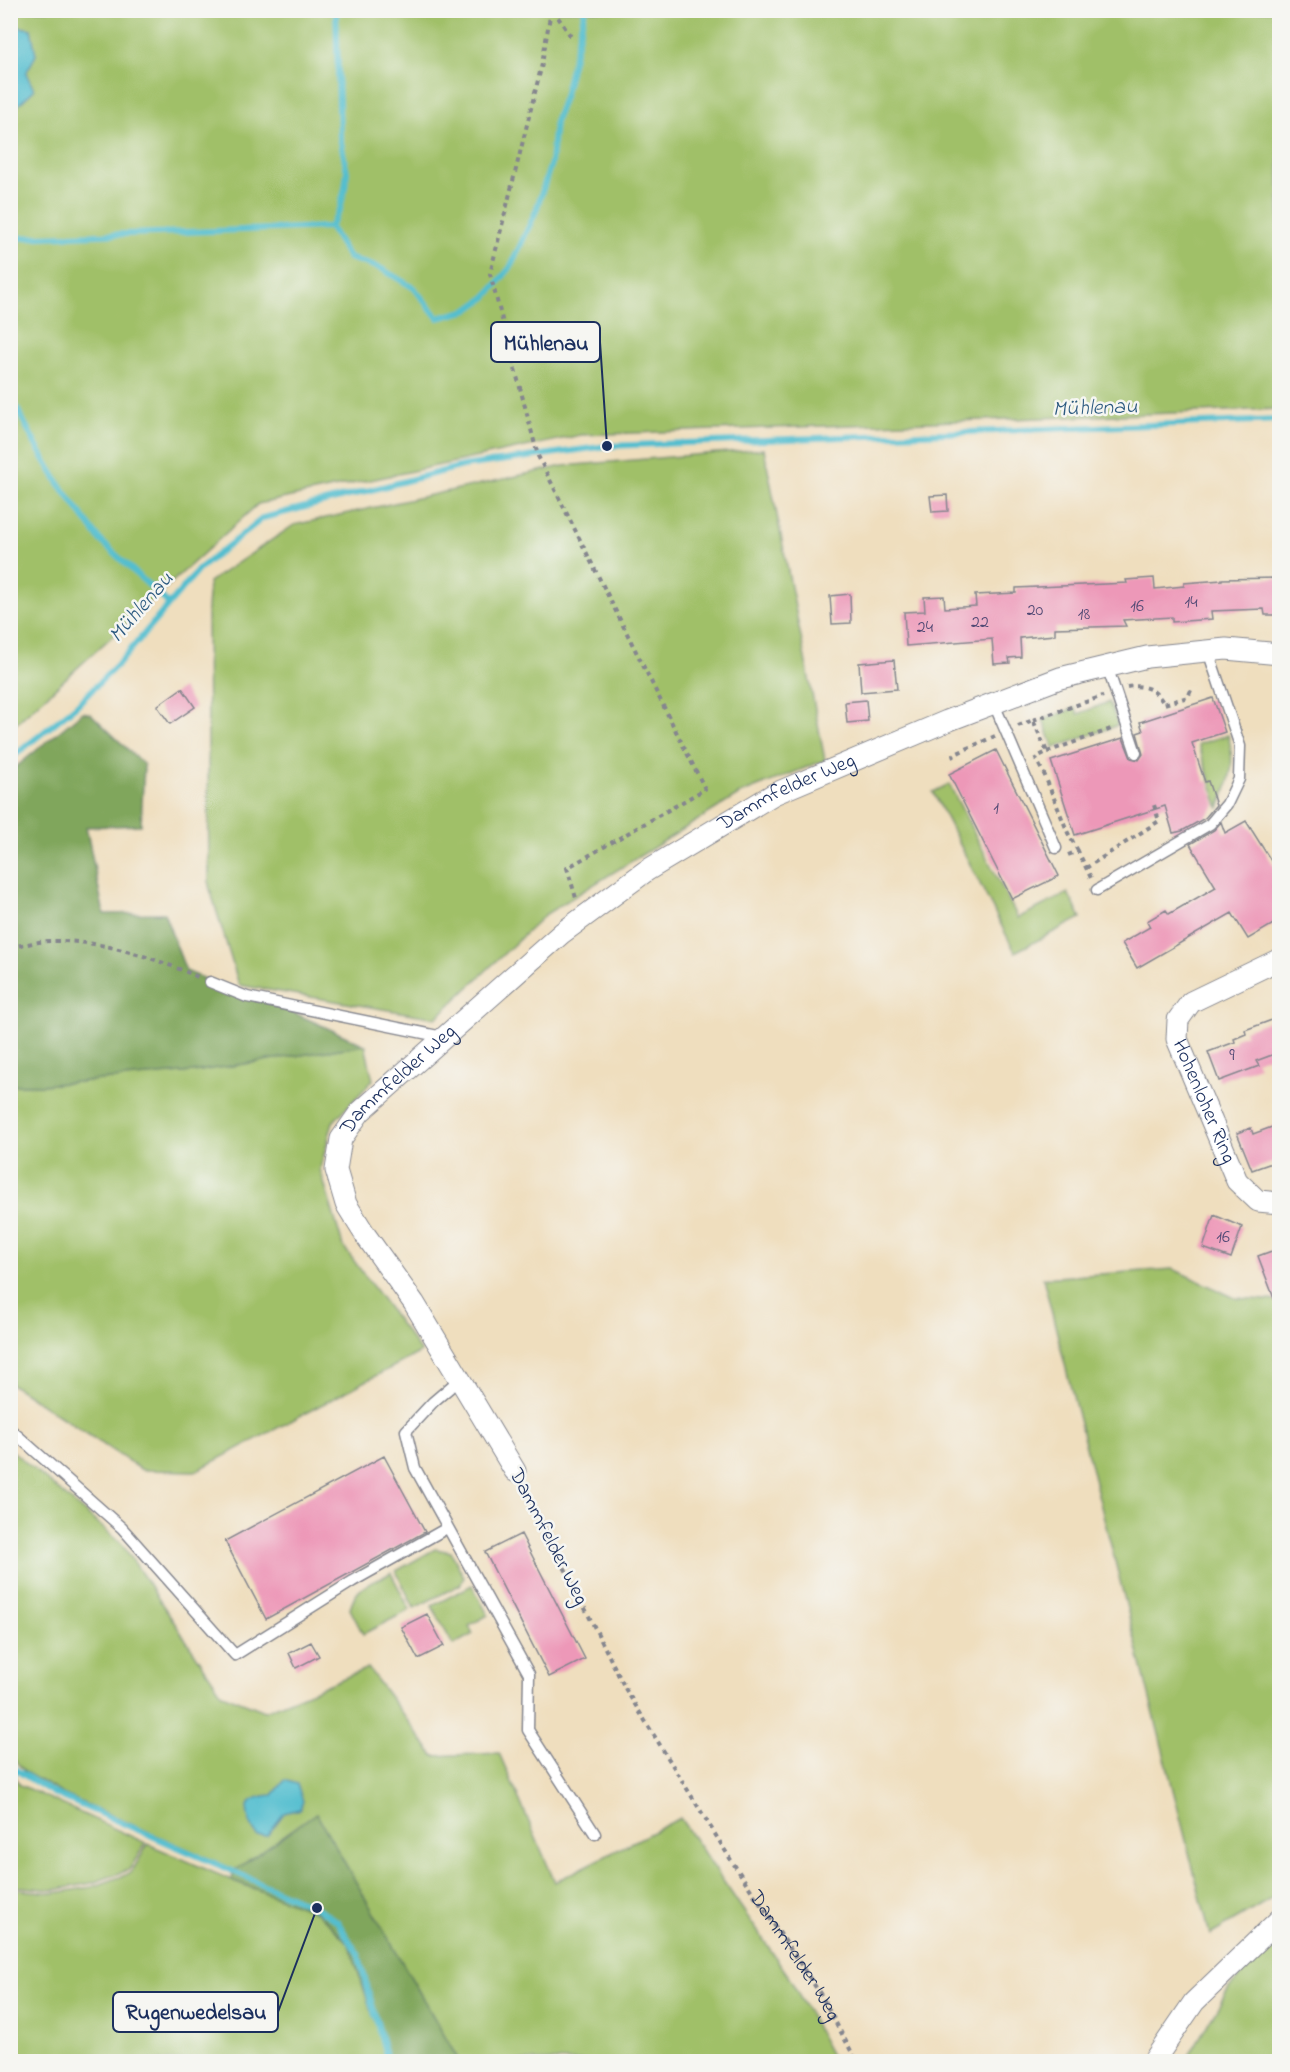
<svg xmlns="http://www.w3.org/2000/svg" width="1290" height="2072" font-family="'Indie Flower',sans-serif">
	<style>
		.green { fill: #a0c068; stroke: #5e7863; stroke-width: 1.5 }
		.forest { fill: #80a65c; stroke: #4e6a5d; stroke-width: 1.5 }
		.water { fill: #53becf; stroke: #377696; stroke-width: 1.5 }
		.lines { fill: none; stroke-linecap: round; stroke-linejoin: round }
		.stream { stroke: #53becf; stroke-width: 6 }
		.building { fill: #ed98b8 }
		.service-casing { stroke: #85868e; stroke-width: 13 }
		.minor-casing { stroke: #85868e; stroke-width: 23 }
		.path { stroke: #85868e; stroke-width: 4; stroke-dasharray: 4.5 4.5; stroke-linecap: butt }
		.service { stroke: #fff; stroke-width: 10 }
		.minor { stroke: #fff; stroke-width: 21 }
		.labels { text-anchor: middle; dominant-baseline: central; stroke-width: 5; stroke-linejoin: round; paint-order: stroke }
		.number-label { font-size: 18px; fill: #504974 }
		.street-label { font-size: 21px; fill: #1b2f5e; stroke: #f6f6f2 }
		.water-label { font-size: 22px; font-style: italic; fill: #2c5a80; stroke: #f6f6f2 }
		.leader { fill: none; stroke: #1b2f5e; stroke-width: 2 }
		.callout-dot { fill: #1b2f5e; stroke: #f6f6f2; stroke-width: 2 }
		.callout { fill: #f6f6f2; stroke: #1b2f5e; stroke-width: 2 }
		.callout-label { font-size: 22px; text-anchor: middle; font-weight: bold; fill: #1b2f5e }
	</style>
	<rect width="100%" height="100%" fill="#f6f6f2"/>
	<filter id="ink" filterUnits="userSpaceOnUse"><feTurbulence type="fractalNoise" baseFrequency=".0167" numOctaves="2"/><feDisplacementMap in="SourceGraphic" scale="12" xChannelSelector="R" yChannelSelector="G"/><feConvolveMatrix kernelMatrix="1 2 1 2 8 2 1 2 1" color-interpolation-filters="sRGB"/></filter>
	<filter id="wash" filterUnits="userSpaceOnUse"><feTurbulence type="fractalNoise" baseFrequency=".008" numOctaves="4" result="noise"/><feDisplacementMap in="SourceGraphic" scale="24" xChannelSelector="R" yChannelSelector="G"/><feGaussianBlur stdDeviation="1.35" result="paint"/><feColorMatrix in="noise" values="0 0 0 0 0 0 0 0 0 0 0 0 0 0 0 0 0 1.4 0 .05"/><feComposite in="paint" operator="in"/></filter>
	<g filter="url(#wash)">
		<rect width="100%" height="100%" fill="#efdebe"/>
		<path class="green" d="M11,10L1279,11V409L581,435L258,504L11,728L10,101L16,107L26,73L13,26L11,27Z
			M764,449L825,760L740,794L546,914L436,1018L239,985L209,886L207,609L209,582L294,525L563,466Z
			M1109,702L1118,725L1054,748L1043,720L1075,708L1078,714Z
			M1228,735C1236,763 1230,782 1219,808L1198,744Z
			M949,784L1018,918L1068,893L1081,918L1015,952L933,792Z
			M365,1045L373,1080L333,1122L320,1169L343,1246L421,1352L196,1471L142,1470L11,1384L10,1085H42L193,1072Z
			M1173,1269L1235,1298L1279,1301V1894L1210,1935L1043,1278Z
			M10,1449L122,1544L222,1694L265,1711L368,1668L434,1756L499,1753L555,1882L680,1818L789,1977L834,2061H459L316,1813L235,1870L63,1794L25,1772L10,1755Z
			M435,1549L451,1552L464,1577L460,1585L414,1608L396,1571Z
			M391,1573L410,1610L363,1634L350,1609C357,1584 370,1584 391,1573Z
			M472,1585L488,1615L469,1626L473,1634L453,1645L432,1606Z
			M11,1772L20,1785L146,1843L129,1870L92,1883L54,1890L11,1886Z
			M148,1844L231,1880L317,1912L349,1944L388,2061H11L10,1889L54,1893L92,1887L131,1873Z
			M1279,1937V2061H1186L1229,1988Z"/>
		<path class="forest" d="M83,712L91,714L144,765L141,825L86,827L104,914L164,913L186,971L247,997L270,1002L365,1045L193,1072L42,1085H11V771Z
			M316,1813L459,2061H388L349,1944L317,1912L231,1880L235,1870Z"/>
		<path class="water" d="M13,26L31,29L36,55L26,73L34,90L16,107L10,101V27Z
			M285,1780L297,1784L303,1801L300,1809L284,1813L267,1836H257C243,1812 241,1797 273,1795Z"/>
		<g class="lines">
			<path class="stream" d="M330,227L340,209L345,188L347,172L340,137L336,10
				M10,238L330,227L349,258L382,269L414,288L438,318L468,310L486,297L510,268L536,211L551,163L555,122L564,97L585,10
				M10,395L37,447L58,482L100,540L169,604
				M10,759L76,706L121,661L199,569L263,518L463,466L607,446L1280,420
				M10,1764L16,1770L53,1793L317,1908L337,1921L358,1954L388,2062"/>
		</g>
		<g id="blocks">
			<path class="building" d="M947,495L948,511L932,512L930,496Z
				M1154,578L1155,589L1184,586V583L1222,580V579L1280,578V615H1265L1264,609L1211,611L1212,619L1172,622V617L1123,620L1126,626L1055,628V635L1020,638L1021,657L1009,658L1010,663L994,664L992,639L906,646L904,612L925,611L924,597L944,596L945,608L976,606L975,595L1016,593V588L1127,583L1126,580Z
				M850,594L851,623L832,624L830,596Z
				M894,660L897,689L861,692L859,663Z
				M182,688L195,707L170,724L157,706Z
				M1213,698L1225,732L1192,743L1205,782L1208,781L1216,805L1205,818L1182,831L1173,833L1165,806L1075,835L1051,761L1123,738L1131,758L1139,760L1143,754L1137,733L1143,731L1140,722Z
				M866,700L868,721L847,723L845,702Z
				M996,750L1059,876L1012,899L949,774Z
				M1246,821L1280,875V920L1248,939L1232,913L1137,968L1122,943L1150,927L1147,921L1166,910L1169,914L1216,887L1190,844L1214,830L1221,822L1225,833Z
				M1280,1017V1052L1256,1061L1259,1066L1219,1081L1208,1052L1235,1042L1234,1039L1246,1034L1245,1030Z
				M1280,1124V1160L1252,1170L1237,1133L1251,1128L1253,1134Z
				M1214,1215L1242,1227L1231,1258L1203,1248Z
				M1280,1248V1308L1278,1309L1258,1256Z
				M384,1456L425,1532L266,1619L225,1541Z
				M521,1534L585,1659L549,1677L485,1552Z
				M427,1614L444,1646L418,1659L401,1627Z
				M311,1642L319,1656L296,1668L289,1653Z"/>
		</g>
	</g>
	<g filter="url(#ink)">
		<use href="#blocks" fill-opacity="0" stroke="#85868e" stroke-width="1.5"/>
		<g class="lines">
			<g class="service-casing">
				<path id="service" d="M1107,666L1136,753
					M994,704L1056,848
					M1097,890L1210,824L1227,804L1239,779L1240,746L1208,651
					M210,982L247,997L443,1037
					M460,1379L433,1402L406,1431L415,1468L529,1674L528,1730L595,1834
					M10,1429L122,1528L235,1655L353,1581L447,1528"/>
			</g>
			<g class="minor-casing">
				<g id="minor">
					<path id="s2" d="M1280,959L1191,1002L1178,1020L1177,1039L1237,1181L1258,1201L1280,1203"/>
					<path id="s3" d="M515,1471L414,1303L366,1236L346,1204L336,1170L341,1139L360,1112L562,933L646,871L774,794L947,721L1060,678L1147,657L1226,649L1280,654"/>
					<path d="M1153,2062L1194,2002L1280,1919"/>
				</g>
			</g>
			<g class="path">
				<path d="M551,10L542,64L490,274L538,456L705,789L567,868L576,898"/>
				<path d="M553,10L572,38"/>
				<path d="M1127,687C1144,684 1156,689 1164,704L1188,697L1192,688"/>
				<path d="M1033,720L1103,696"/>
				<path d="M1018,726L1033,720L1047,752L1037,757"/>
				<path d="M1047,752L1114,728"/>
				<path d="M1035,757L1045,776L1068,833L1078,851"/>
				<path d="M954,758L953,755L995,736"/>
				<path d="M1068,855L1078,851L1091,878"/>
				<path d="M1086,868L1159,821L1154,805"/>
				<path d="M10,947C24,945 39,941 52,941C102,940 153,957 198,977"/>
				<path id="s1" d="M524,1487L626,1690L731,1860L821,1995L857,2062"/>
			</g>
			<use href="#service" class="service"/>
			<use href="#minor" class="minor"/>
		</g>
	</g>
	<g class="labels">
		<g class="number-label">
			<text x="1191" y="603">14</text>
			<text x="1137" y="607">16</text>
			<text x="1035" y="611">20</text>
			<text x="1084" y="615">18</text>
			<text x="980" y="623">22</text>
			<text x="925" y="628">24</text>
			<text x="996" y="809">1</text>
			<text x="1232" y="1056">9</text>
			<text x="1223" y="1238">16</text>
		</g>
		<g class="street-label">
			<text stroke="none"><textPath href="#s3" startOffset="952">Dammfelder Weg</textPath></text>
			<text stroke="none"><textPath href="#s3" startOffset="466">Dammfelder Weg</textPath></text>
			<text stroke="none"><textPath href="#s2" startOffset="208">Hohenloher Ring</textPath></text>
			<text transform="translate(548 1537) rotate(63)">Dammfelder Weg</text>
			<text stroke="none"><textPath href="#s1" startOffset="542">Dammfelder Weg</textPath></text>
		</g>
		<g class="water-label">
			<text transform="translate(1095 409) rotate(-2)">Mühlenau</text>
			<text transform="translate(142 608) rotate(-49)">Mühlenau</text>
		</g>
	</g>
	<path class="leader" d="M607 446L600 342M317 1908L278 2012"/>
	<g class="callout-dot">
		<circle cx="607" cy="446" r="6"/>
		<circle cx="317" cy="1908" r="6"/>
	</g>
	<g class="callout">
		<rect x="491" y="322" width="109" height="40" rx="6"/>
		<rect x="113" y="1992" width="165" height="40" rx="6"/>
	</g>
	<g class="callout-label">
		<text x="546" y="350">Mühlenau</text>
		<text x="196" y="2019">Rugenwedelsau</text>
	</g>
	<rect width="1290" height="2072" fill="none" stroke="#f6f6f2" stroke-width="36"/>
</svg>
